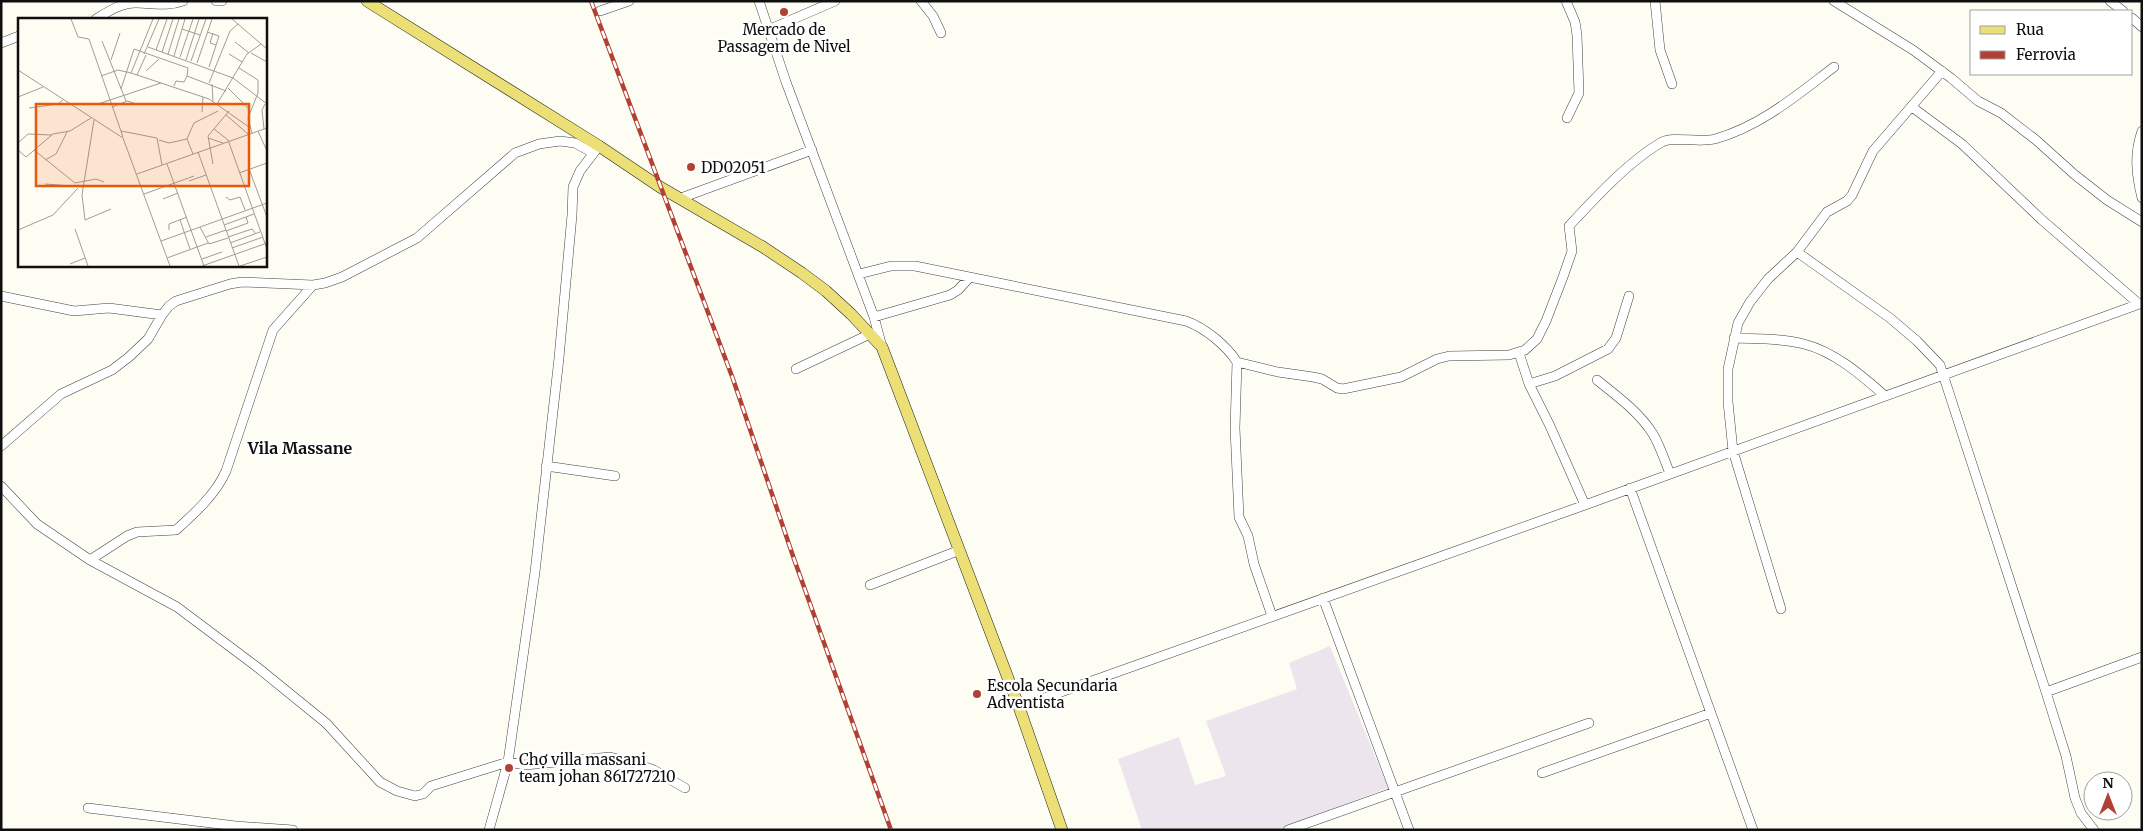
<svg xmlns="http://www.w3.org/2000/svg" width="2143" height="831" font-family="Merriweather,serif">
	<style>
		.industrial { fill: #ede5ed }
		.lines { fill: none; stroke-linecap: round; stroke-linejoin: round }
		.minor-casing { stroke: #424242; stroke-width: 10 }
		.major-casing { stroke: #202020; stroke-width: 12 }
		.minor { stroke: #fff; stroke-width: 9 }
		.major { stroke: #ebdf76; stroke-width: 11 }
		.rail-casing { stroke: #b24135; stroke-width: 4.5 }
		.rail { stroke: #fff; stroke-width: 2.5; stroke-dasharray: 8; stroke-linecap: butt }
		.poi-dot { fill: #b24135; stroke: #fff; stroke-width: 2 }
		.labels { text-anchor: middle; dominant-baseline: central; stroke-width: 5; stroke-linejoin: round; paint-order: stroke }
		.poi-label { font-size: 15px; fill: #0f0f0f; stroke: #fff; text-anchor: start }
		.neighbourhood-label { font-size: 16px; font-weight: bold; fill: #0f0f0f; stroke: #fff }
		.inset-road { fill: none; stroke: #9e9e98; stroke-width: 1 }
		.view { fill: #e8590c; fill-opacity: 0.15; stroke: #e8590c; stroke-width: 2.5 }
		.inset-edge { fill: none; stroke: #0f0f0f; stroke-width: 2.5 }
	</style>
	<rect width="100%" height="100%" fill="#fefdf3"/>
	<path class="industrial" d="M1330,646L1388,788L1276,830H1142L1118,759L1179,737L1195,785L1226,776L1206,721L1297,689L1289,663Z"/>
	<g class="lines">
		<g class="minor-casing">
			<path id="minor" d="M216,1H222
				M759,1L786,82L874,317L882,347
				M921,1L933,16L941,33
				M1566,1L1575,22L1577,35L1579,93L1567,118
				M1655,1L1660,50L1672,84
				M1834,1L1913,50L1951,78L1978,101L2001,113L2036,140L2075,175L2107,200L2142,222
				M2110,1L2123,11
				M600,11L629,1
				M2132,18L2142,27
				M96,19C109,11 121,3 136,3C153,3 166,7 183,1
				M768,30L835,1
				M1,43L19,36
				M1912,107L1962,144L2042,220L2139,304
				M2142,131C2134,154 2136,174 2142,198
				M681,198L812,150
				M1797,252L1890,318L1917,341L1940,365L2046,692L2066,756L2075,798L2081,813L2094,830
				M859,274L891,266H915L1186,321C1205,328 1226,345 1237,362L1235,428L1239,517L1248,536L1254,564L1272,616
				M1,296L74,311L109,308L162,315
				M874,317L950,295L958,290L970,277
				M1734,338C1757,339 1782,338 1804,344C1835,352 1861,375 1884,395
				M1519,353L1529,384L1550,426L1585,505
				M1237,362L1278,372L1313,377L1322,379L1337,388L1343,389L1401,377L1437,359L1449,356L1509,355L1525,350L1537,339L1546,321L1563,277L1572,251L1569,226C1595,198 1629,161 1662,142C1673,136 1699,143 1715,139C1761,126 1797,95 1834,67
				M796,369L870,334
				M1597,380C1617,396 1639,412 1653,434C1660,446 1665,461 1670,474
				M1529,384L1555,376L1608,349L1616,338L1629,296
				M1,446L61,394L112,370L129,357L148,339L162,315L169,306L176,301L230,284L242,282L313,285L325,283L342,277L417,238L515,153L539,144L560,141L575,143L593,153
				M546,466L615,476
				M1,486L37,524L90,560L177,607L257,667L326,723L380,782L397,791L415,796L423,794L431,786L508,762L525,765L610,757L634,763L654,770L685,788
				M1630,488L1753,830
				M90,560L127,536L137,532L176,530C194,514 216,494 226,471L273,330L313,285
				M870,585L960,550
				M1323,598L1409,830
				M1781,609L1733,451L1728,402V369L1738,323L1750,302L1768,279L1797,252L1827,212L1847,201L1852,195L1873,151L1942,71
				M2046,692L2142,657
				M1019,707L1585,505L2142,303
				M1542,773L1711,713
				M88,808L236,826L293,830
				M489,830L508,762L535,572L559,358L572,215L573,187L580,171L599,146
				M1288,830L1589,723"/>
		</g>
		<g class="major-casing">
			<path id="major" d="M367,1L599,146L660,187L763,247L802,273L826,291L851,314L882,347L1019,707L1062,830"/>
		</g>
		<use href="#minor" class="minor"/>
		<use href="#major" class="major"/>
		<g class="rail-casing">
			<path id="rail" d="M591,1L733,379L794,559L891,830"/>
		</g>
		<use href="#rail" class="rail"/>
	</g>
	<g class="poi-dot">
		<circle cx="784" cy="12" r="5"/>
		<circle cx="691" cy="167" r="5"/>
		<circle cx="977" cy="694" r="5"/>
		<circle cx="509" cy="768" r="5"/>
	</g>
	<g class="labels">
		<g class="poi-label">
			<text x="784" y="29" text-anchor="middle">Mercado de<tspan x="784" dy="17">Passagem de Nivel</tspan></text>
			<text x="701" y="167">DD02051</text>
			<text x="987" y="685">Escola Secundaria<tspan x="987" dy="17">Adventista</tspan></text>
			<text x="519" y="759">Chợ villa massani<tspan x="519" dy="17">team johan 861727210</tspan></text>
		</g>
		<g class="neighbourhood-label">
			<text x="300" y="448">Vila Massane</text>
		</g>
	</g>
	<g transform="translate(18 18)">
		<rect width="249" height="249" fill="#fefdf3"/>
		<path class="inset-road" d="M53,1L60,19L71,21L105,119M214,1L249,31M164,11L182,17M189,14L201,18L191,49M195,15L192,25L198,27M84,23L108,83M217,24L231,35M130,29L215,60L249,86M138,32L149,1M144,34L155,1M233,35L249,44M126,36L141,1M150,36L161,1M211,36L224,44M156,38L167,1M162,39L175,1M93,42L102,15M168,42L181,1M173,43L188,1M179,45L194,1M221,50L240,62V75L230,100L234,115M0,52L105,120L152,248M128,53L141,41M113,55L119,57L128,37M119,57L191,81L231,109M83,58L100,52L113,55L135,1M191,65L212,13L220,6M194,66L195,83M156,68L158,63L166,64L169,58L208,73M210,70L232,92M103,71L116,31L170,50L169,58M0,79L25,69M199,86L229,36L243,26M77,87L143,65M94,89L109,83L116,85M11,90L40,86L46,81M184,94L185,79M208,97L230,116M76,102L64,177L67,202L93,191M196,111L210,122L249,231M246,111L244,92L247,86M103,113L139,120L144,147M240,113L249,133M190,120L205,125M169,121L175,136M141,122L151,125L169,121L176,105L200,93M0,125L10,116L34,117M0,132L8,139L35,116L52,113L73,100M16,132L57,165L78,161L86,164M180,134L221,248M27,142L38,136L49,114M149,146L186,248M195,146L190,118L211,93M231,151L249,199M221,155L249,145M119,156L249,110M171,163L188,157M27,166L66,169M126,176L176,158M208,179L212,182L222,179L227,192M145,181L160,175M162,202L172,231M206,207L236,196M182,209L191,226L210,220M57,211L70,248M0,212L35,197L60,170M151,212V206L169,199M208,213L230,205L228,199M188,219L208,212M210,219L234,211L237,215M143,223L249,185M212,225L242,214M214,230L245,219M149,240L190,225M184,241L204,234M52,246L67,240M184,248L249,225M222,248L249,239"/>
		<path class="view" d="M18,86H231V168H18Z"/>
		<rect width="249" height="249" class="inset-edge"/>
	</g>
	<rect width="2143" height="831" fill="none" stroke="#0f0f0f" stroke-width="5"/>
	<rect x="1970" y="10" width="162" height="65" fill="#ffffff" stroke="#9f9f9f"/>
	<rect x="1980" y="26" width="25" height="8" fill="#ebdf76" stroke="#9f9f9f"/>
	<text x="2016" y="35" font-size="15" fill="#0f0f0f">Rua</text>
	<rect x="1980" y="51" width="25" height="8" fill="#b24135" stroke="#9f9f9f"/>
	<text x="2016" y="60" font-size="15" fill="#0f0f0f">Ferrovia</text>
	<g transform="translate(2108 796)"><circle r="24" fill="#ffffff" stroke="#9f9f9f"/>
	<path d="M0-4L9 19L0 12L-9 19Z" fill="#b24135"/>
	<text y="-8" font-size="14" font-weight="bold" text-anchor="middle" fill="#0f0f0f">N</text>
	</g>
</svg>
